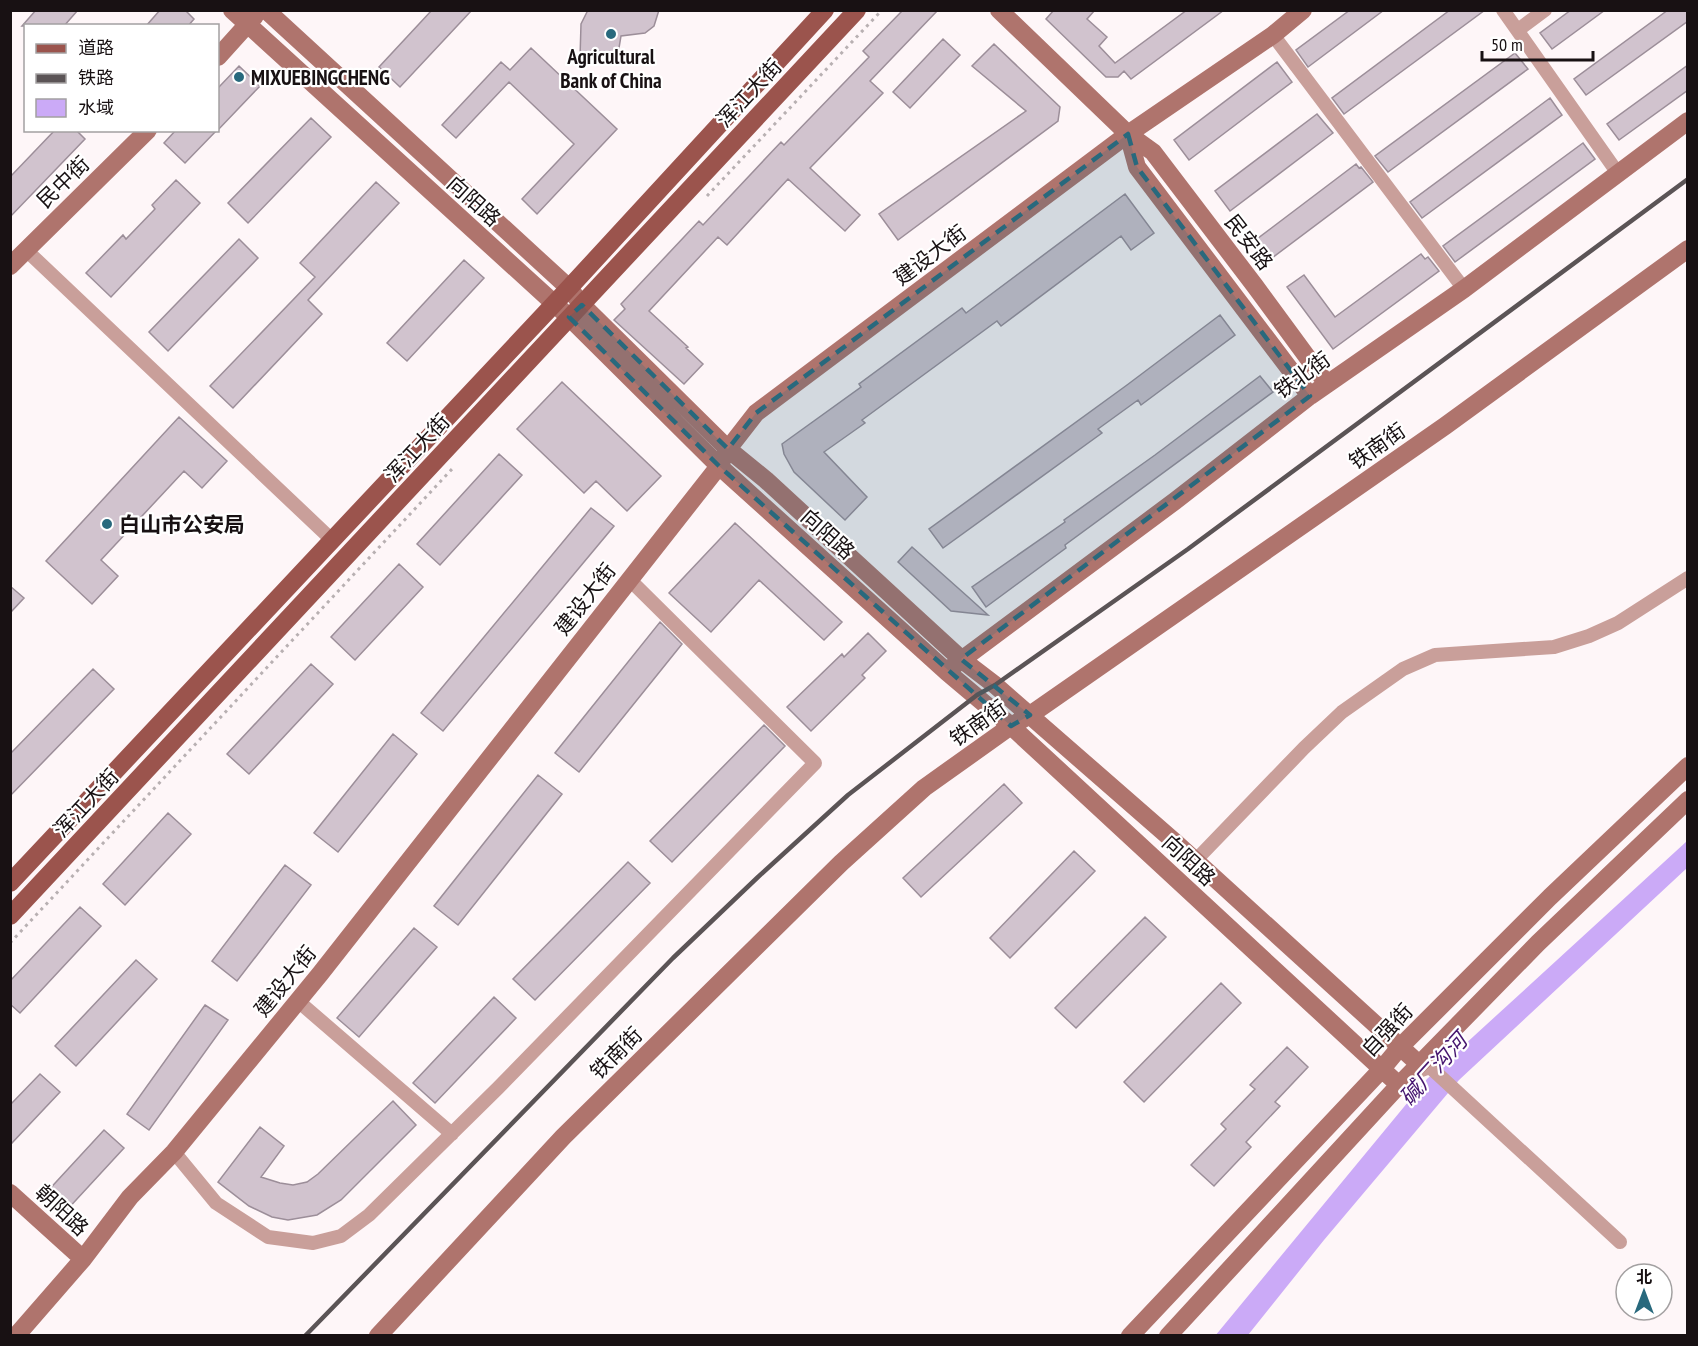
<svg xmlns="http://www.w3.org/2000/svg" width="1698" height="1346" font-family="'PT Sans Narrow','Noto Sans SC',sans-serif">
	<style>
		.water { fill: #cbaaf7 }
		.building { fill: #d1c3ce; stroke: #9c8e99; stroke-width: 1.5 }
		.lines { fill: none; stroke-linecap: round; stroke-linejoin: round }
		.path { stroke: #b8b0b2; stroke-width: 3; stroke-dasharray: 3 4.5; stroke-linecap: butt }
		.street { stroke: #c99f9a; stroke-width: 14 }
		.secondary { stroke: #af746d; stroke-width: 18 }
		.primary { stroke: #9b544d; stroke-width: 18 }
		.rail { stroke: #5b5456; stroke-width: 4.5 }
		.marked { fill: #28697d; fill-opacity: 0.2; stroke: #28697d; stroke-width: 4.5; stroke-dasharray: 12 8; stroke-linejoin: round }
		.poi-dot { fill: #28697d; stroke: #fff; stroke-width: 2 }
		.labels { text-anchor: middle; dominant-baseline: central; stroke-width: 4.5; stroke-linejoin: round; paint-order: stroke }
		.poi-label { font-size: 21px; font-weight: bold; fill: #181113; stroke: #fff; text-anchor: start }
		.street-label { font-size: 21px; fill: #181113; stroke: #fff }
		.water-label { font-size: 22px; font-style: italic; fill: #46166f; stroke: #fff }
	</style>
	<rect width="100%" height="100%" fill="#fef6f8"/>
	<path class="water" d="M1687,841V868L1459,1080L1324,1240L1248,1335L1215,1336L1427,1079Z"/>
	<path class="building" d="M36,10H78L64,26H22Z
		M160,10H185L194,19L188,26H146Z
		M432,10H472L400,87L379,67Z
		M588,10H659L654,26L645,33L621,36L618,54L580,58L581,24Z
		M903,10H938L870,81L883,93L810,168L860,215L845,231L788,179L727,245L718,237L649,311L688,347L686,348L703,364L684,384L614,320L625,309L621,304L699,221L703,225L781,142L784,145L869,57L863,51Z
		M1054,10H1095L1087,19L1107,37L1099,46L1115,63L1187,10H1224L1131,79L1124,71L1118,77H1106L1046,19Z
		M1350,10H1384L1308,67L1296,50Z
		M1450,10H1485L1344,114L1332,98Z
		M1571,10H1605L1552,49L1540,33Z
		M1668,10H1688V21L1586,95L1574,79Z
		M943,39L960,55L910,108L893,92Z
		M994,44L1060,107L1058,121L898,240L879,214L1026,111L972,66Z
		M531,48L617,129L537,214L522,199L574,144L509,82L456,138L442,125L501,62L510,70Z
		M1515,53L1528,69L1388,172L1375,156Z
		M1277,62L1292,82L1189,160L1174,140Z
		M1688,65V90L1619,140L1607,124Z
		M239,66L260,86L218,130V88Z
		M1550,98L1562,115L1422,218L1410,202Z
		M1317,114L1333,133L1230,211L1215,191Z
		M311,118L331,137L248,223L228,203Z
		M55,130H76L85,139L10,217V177Z
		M176,130H217L185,163L164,143Z
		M1583,143L1595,159L1455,262L1443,246Z
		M1356,164L1359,168L1361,167L1373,182L1268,261L1253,242Z
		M176,180L200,203L111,297L86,273L123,235L126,239L155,209L152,205Z
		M376,182L399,203L308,300L322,314L233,408L210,386L315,277L300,263Z
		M1125,194L1154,233L1131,250L1121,236L1001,326L997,321L862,420L865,423L824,452L867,497L845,520L794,472L784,454L782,444L861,387L859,384L962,308L966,313Z
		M239,239L258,258L168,351L149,332Z
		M1421,254L1425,259L1428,257L1439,271L1333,349L1287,287L1304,275L1335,317Z
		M464,260L484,278L407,361L387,343Z
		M1220,315L1235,335L1141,405L1138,400L1098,429L1102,433L943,548L929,529L1127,385Z
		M1260,376L1273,392L1065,545L1066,548L986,607L972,587L1065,522L1064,520L1155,455Z
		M562,382L661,476L627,511L596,481L584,493L517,429Z
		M179,417L227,461L202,488L184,471L101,560L118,576L92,604L46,561Z
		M499,454L522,475L440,565L417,544Z
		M591,508L614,526L443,731L421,713Z
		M735,523L842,622L824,640L759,580L711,632L669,593Z
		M912,547L967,596L988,615L951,611L898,562Z
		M399,564L423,587L355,660L331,637Z
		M10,586L24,598L10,613Z
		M660,622L682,644L579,772L555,753Z
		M868,633L886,651L862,675L865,678L811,731L787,707L842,654L844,657Z
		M311,664L333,684L249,774L227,754Z
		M93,669L114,689L10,796V754Z
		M764,725L785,746L672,862L650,841Z
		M393,734L417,754L338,852L314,833Z
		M538,775L562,794L458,925L434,906Z
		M1004,784L1022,803L921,897L903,878Z
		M168,813L191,834L125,905L103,884Z
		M1074,851L1095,871L1010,958L990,938Z
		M628,862L650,883L535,1000L513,979Z
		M285,865L311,885L237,981L212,961Z
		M80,907L101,926L20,1013L10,1004V981Z
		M1145,917L1166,937L1076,1028L1055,1008Z
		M414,928L437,947L359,1037L337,1018Z
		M136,960L157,979L76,1066L55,1046Z
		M1221,983L1241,1003L1144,1102L1124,1082Z
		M494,997L516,1018L435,1103L413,1083Z
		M205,1005L228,1020L149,1130L127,1114Z
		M1287,1047L1308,1067L1275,1102L1280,1106L1246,1142L1251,1147L1214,1186L1191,1165L1226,1129L1221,1124L1255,1089L1250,1085Z
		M40,1074L60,1092L10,1145V1105Z
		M393,1101L416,1125L341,1200L317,1215L288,1220L272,1217L249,1206L218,1182L260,1127L284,1146L261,1177L280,1183L293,1185L307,1182L318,1174Z
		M104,1130L124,1148L65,1212L45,1194Z"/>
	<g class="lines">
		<path class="path" d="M707,196L882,10
			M10,943L453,468"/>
		<path class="street" d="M1503,10L1617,172
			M1518,30L1545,10
			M1273,35L1464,289
			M26,250L332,540
			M1195,861L1304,748L1342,712L1403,669L1435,655L1554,647L1589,636L1618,623L1688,578
			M298,1001L452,1134
			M1411,1074L1430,1067L1620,1242
			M174,1152L216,1203L268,1237L313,1243L341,1236L369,1215L498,1088L815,763L629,579"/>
		<path class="secondary" d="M232,10L569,317L719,466L947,672L1011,726L1399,1085
			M266,10L569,288L582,305L728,449L766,480L961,659L995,685L1176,843L1419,1064
			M999,10L1128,134L1153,152L1255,286L1327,384
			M218,57L255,16
			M1128,134L1137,167L1310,396
			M10,266L148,130
			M952,667L1175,501L1310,396L1464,289L1688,121
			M10,1193L83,1259
			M16,1336L83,1259L130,1197L174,1152L320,974L719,466L728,449L756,413L1128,134L1273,35L1303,10
			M378,1336L563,1137L841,863L924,788L1011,726L1030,715L1445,426L1688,249
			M1130,1336L1381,1070L1400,1047L1550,897L1688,766
			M1168,1336L1399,1085L1538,943L1688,800"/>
		<path class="primary" d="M10,883L569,288L825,10
			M10,916L857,10"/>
		<path class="rail" d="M305,1336L673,958L758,877L848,795L977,695L995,685L1188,549L1688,179"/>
	</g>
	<path class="marked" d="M1128,134L1137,167L1310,396L961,659L1030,715L1011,726L719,466L569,317L582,305L728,449L756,413Z"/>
	<g class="poi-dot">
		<circle cx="611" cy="34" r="6"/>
		<circle cx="239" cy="77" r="6"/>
		<circle cx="107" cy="524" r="6"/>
	</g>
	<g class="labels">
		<g class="poi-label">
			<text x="611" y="56" text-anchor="middle">Agricultural<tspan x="611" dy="24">Bank of China</tspan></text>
			<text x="251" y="77">MIXUEBINGCHENG</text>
			<text x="119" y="524">白山市公安局</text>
		</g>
		<g class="street-label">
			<text transform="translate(749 93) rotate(-47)">浑江大街</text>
			<text transform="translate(63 182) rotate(-44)">民中街</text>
			<text transform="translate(474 201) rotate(42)">向阳路</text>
			<text transform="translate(1249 242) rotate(52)">民安路</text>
			<text transform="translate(930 255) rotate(-37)">建设大街</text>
			<text transform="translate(1302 375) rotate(-36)">铁北街</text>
			<text transform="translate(1377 446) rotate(-35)">铁南街</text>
			<text transform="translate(417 448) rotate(-47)">浑江大街</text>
			<text transform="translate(828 534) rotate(42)">向阳路</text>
			<text transform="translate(585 599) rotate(-52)">建设大街</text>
			<text transform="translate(978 723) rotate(-35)">铁南街</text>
			<text transform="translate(86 803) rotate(-47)">浑江大街</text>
			<text transform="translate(1189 860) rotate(43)">向阳路</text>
			<text transform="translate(285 981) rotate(-51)">建设大街</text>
			<text transform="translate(1387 1030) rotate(-47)">自强街</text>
			<text transform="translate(616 1053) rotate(-45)">铁南街</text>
			<text transform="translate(62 1210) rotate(43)">朝阳路</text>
		</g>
		<g class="water-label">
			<text transform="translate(1433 1069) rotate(-48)">碱厂沟河</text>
		</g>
	</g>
	<rect width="1698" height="1346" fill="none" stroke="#181113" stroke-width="24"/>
	<rect x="24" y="24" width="195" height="108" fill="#ffffff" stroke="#a3a0a1" stroke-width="1.5"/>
	<rect x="36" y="44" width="30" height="9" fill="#9b544d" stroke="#a3a0a1" stroke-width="1.5"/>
	<text x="78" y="54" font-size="18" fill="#181113">道路</text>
	<rect x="36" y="74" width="30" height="9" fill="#5b5456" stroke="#a3a0a1" stroke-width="1.5"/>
	<text x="78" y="84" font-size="18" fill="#181113">铁路</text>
	<rect x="36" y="99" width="30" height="18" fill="#cbaaf7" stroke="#a3a0a1" stroke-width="1.5"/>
	<text x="78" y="114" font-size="18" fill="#181113">水域</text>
	<g transform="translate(1644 1292)"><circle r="28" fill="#ffffff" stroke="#a3a0a1" stroke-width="1.5"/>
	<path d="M0-4.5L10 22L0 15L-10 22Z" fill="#28697d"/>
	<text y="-9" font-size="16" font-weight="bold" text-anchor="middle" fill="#181113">北</text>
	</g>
	<path d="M1482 51v9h111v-9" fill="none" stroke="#181113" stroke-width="3"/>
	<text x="1491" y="51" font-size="18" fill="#181113" stroke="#ffffff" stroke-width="4.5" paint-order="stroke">50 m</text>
</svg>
